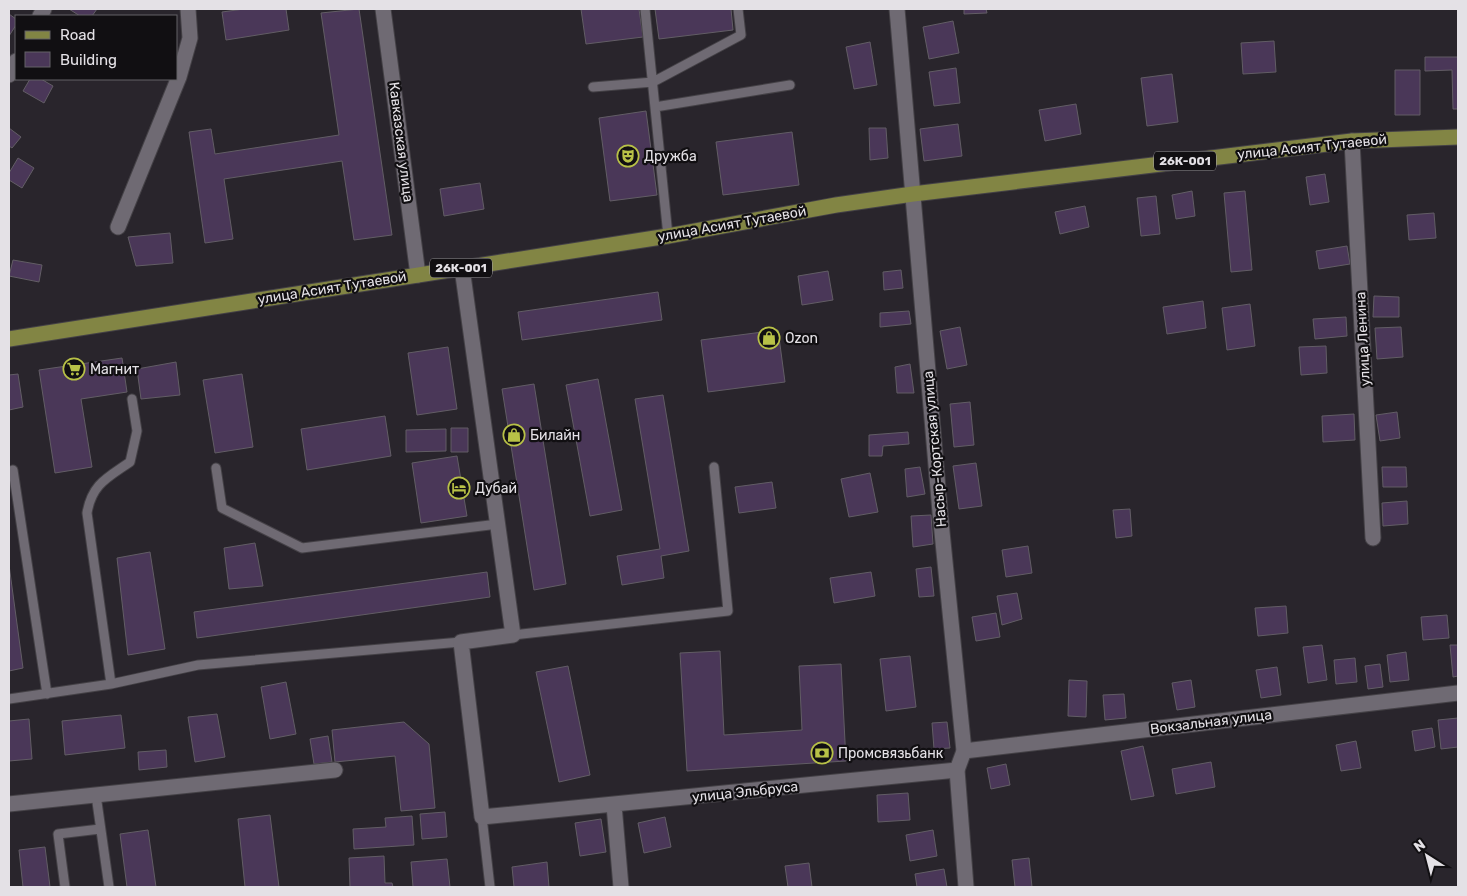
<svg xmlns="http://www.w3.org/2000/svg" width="1467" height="896" font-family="Rubik,sans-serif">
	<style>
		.building { fill: #4a3758; stroke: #625d65 }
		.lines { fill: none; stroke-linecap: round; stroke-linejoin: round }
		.service-casing { stroke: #444146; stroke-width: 11 }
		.minor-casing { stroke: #444146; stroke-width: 17 }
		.tertiary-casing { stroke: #444146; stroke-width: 17 }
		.primary-casing { stroke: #444146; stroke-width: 17 }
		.service { stroke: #6f6a73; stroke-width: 9 }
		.minor { stroke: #6f6a73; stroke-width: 15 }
		.tertiary { stroke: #6f6a73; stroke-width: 15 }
		.primary { stroke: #828544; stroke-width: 15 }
		.labels { text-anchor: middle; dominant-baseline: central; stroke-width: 4.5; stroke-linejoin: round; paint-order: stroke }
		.shield { fill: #110f12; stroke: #a5a2a6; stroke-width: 1 }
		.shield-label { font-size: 12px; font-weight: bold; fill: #e4e1e6 }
		.street-label { font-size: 14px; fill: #e4e1e6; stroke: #110f12 }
		.poi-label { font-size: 14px; fill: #e4e1e6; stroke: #110f12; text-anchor: start }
	</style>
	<rect width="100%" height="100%" fill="#29252c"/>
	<path class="building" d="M69,9H97L92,16H80Z
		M244,9H286L289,30L226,40L222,12Z
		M359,9L392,235L354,240L342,161L224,179L233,239L205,243L189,132L211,129L215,154L339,135L321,13Z
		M581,9H639L643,37L586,44Z
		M655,9H731L733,30L659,39Z
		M964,9H986L987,13L964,14Z
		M9,14L16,19V25L9,36Z
		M953,21L959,53L929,59L923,27Z
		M1274,41L1276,72L1243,74L1241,43Z
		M870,42L877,85L854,89L846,47Z
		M1425,57H1458V109H1453L1452,70L1425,71Z
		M956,68L960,103L934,106L929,72Z
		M1395,70H1420V115H1395Z
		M1172,74L1178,122L1147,126L1141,78Z
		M30,79H41L53,86L44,103L23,91Z
		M1076,104L1081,134L1045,141L1039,110Z
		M646,111L657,195L610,201L599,118Z
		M958,124L962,156L924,161L920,129Z
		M9,128L21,137L12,148L9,146Z
		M869,128H886L888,158L870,160Z
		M792,132L799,185L723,195L716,142Z
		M18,158L34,168L22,188L9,180V173Z
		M1325,174L1329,202L1310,205L1306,177Z
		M480,183L484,209L444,216L440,189Z
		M1192,191L1195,216L1176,219L1172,195Z
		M1245,191L1252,270L1231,272L1224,193Z
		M1156,196L1160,234L1141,236L1137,198Z
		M1085,206L1089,227L1060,234L1055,212Z
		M1434,213L1436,238L1409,240L1407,215Z
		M170,233L173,263L136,266L128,237Z
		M1347,246L1350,264L1319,269L1316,251Z
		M13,260L42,265L39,282L9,276Z
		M901,270L903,288L884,290L883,272Z
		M828,271L833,300L802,305L798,276Z
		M658,292L662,320L522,340L518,312Z
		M1374,296L1399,297V317H1373Z
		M1203,301L1206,328L1167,334L1163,307Z
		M1250,304L1255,346L1227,350L1222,308Z
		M909,311L911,324L880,327V313Z
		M1346,317L1347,336L1315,339L1313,319Z
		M960,327L967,365L947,369L940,331Z
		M1401,327L1403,357L1377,359L1375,328Z
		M778,330L785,382L708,392L701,340Z
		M1326,346L1327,373L1301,375L1299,347Z
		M448,347L457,409L417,415L408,353Z
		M122,358L127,392L81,399L92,467L55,473L39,370Z
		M176,362L180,395L141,399L137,369Z
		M910,364L914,393H897L895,367Z
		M18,374L23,407L9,410V375Z
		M242,374L253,447L215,453L203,380Z
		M598,379L622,510L590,516L566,385Z
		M534,384L566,584L534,590L502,389Z
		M663,395L689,551L661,556L664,578L622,585L617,556L660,549L635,399Z
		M970,402L974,445L954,447L950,404Z
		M1397,412L1400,438L1380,441L1376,415Z
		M1354,414L1355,440L1323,442L1322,416Z
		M385,416L391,456L307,470L301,429Z
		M451,428H468V452H451Z
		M446,429V451L406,452V430Z
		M908,432L909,444L883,446L882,456H869V435Z
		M457,456L467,516L421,523L412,463Z
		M976,463L982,506L959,509L953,466Z
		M920,467L925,494L907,497L905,469Z
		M1382,467H1406L1407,487H1383Z
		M870,473L878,512L849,517L841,479Z
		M772,482L776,508L739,513L735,487Z
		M1407,501L1408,524L1383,526L1382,503Z
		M1130,509L1132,536L1116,538L1113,510Z
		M931,515L933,544L913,547L911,516Z
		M255,543L263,586L229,589L224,548Z
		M1028,546L1032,573L1006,577L1002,550Z
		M150,552L165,649L128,655L117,558Z
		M9,565L23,668L9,671Z
		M931,567L934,596L919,597L916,569Z
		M487,572L490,597L197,638L194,612Z
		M871,572L875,596L834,603L830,578Z
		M1017,593L1022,619L1002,625L997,596Z
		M1286,606L1288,633L1258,636L1255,608Z
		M996,613L1000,637L976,641L972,617Z
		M1447,615L1449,638L1423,640L1421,617Z
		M1322,645L1327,680L1308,683L1303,647Z
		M1450,645H1458V676L1453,677Z
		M720,651L724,735L802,730L799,666L841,664L846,761L687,771L680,653Z
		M1406,652L1409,680L1390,682L1387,655Z
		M910,656L916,707L886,711L880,659Z
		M1355,658L1357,682L1336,684L1334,660Z
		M1380,664L1383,687L1368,689L1365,666Z
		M568,666L590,775L559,782L536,672Z
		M1277,667L1281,695L1261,698L1256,670Z
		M1069,680L1087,681L1086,717L1068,716Z
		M1191,680L1195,707L1177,710L1172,683Z
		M286,682L296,734L270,739L261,687Z
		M1124,694L1126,718L1105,720L1103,695Z
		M217,714L225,757L195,762L188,717Z
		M121,715L125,748L65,755L62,721Z
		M1458,718V747L1441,749L1438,720Z
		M29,719L32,759L9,761V721Z
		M404,722L429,744L435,808L401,811L395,756L335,762L332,730Z
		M947,722L950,748L934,749L932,723Z
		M1432,728L1435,747L1415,751L1412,731Z
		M328,736L332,762L314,764L310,739Z
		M1356,741L1361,768L1341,771L1336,745Z
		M1143,746L1154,796L1131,800L1121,751Z
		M166,750L167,767L139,770L138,752Z
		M1211,762L1215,787L1176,794L1172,769Z
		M1006,764L1010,785L991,789L987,768Z
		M908,793L910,820L878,822L877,795Z
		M445,812L447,837L422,839L420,814Z
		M270,815L279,887H245L238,819Z
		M412,816L414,845L354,849L353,829L386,827L385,818Z
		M665,817L671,847L644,853L638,823Z
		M601,819L606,852L580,856L575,823Z
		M148,830L156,887H127L120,834Z
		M933,830L937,856L910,861L906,835Z
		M45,847L50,887H23L19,850Z
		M384,856L385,883H392L393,887H350L349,858Z
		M1029,858L1032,887H1015L1012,860Z
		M447,859L450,887H413L411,862Z
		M547,862L549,887H514L512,867Z
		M809,863L812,887H788L785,866Z
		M944,869L947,887H917L915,874Z"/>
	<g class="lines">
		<g class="service-casing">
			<path id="service" d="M645,9L668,236
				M593,87L653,82L741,35L738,9
				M655,107L790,85
				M216,468L222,508L302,548L498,524
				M13,470L47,694
				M513,635L728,611L714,467
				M111,684L87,513C92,484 107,478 130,462L137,431L132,399
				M9,699L111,684L198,665L461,642
				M96,795L109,887
				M482,817L490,887
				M65,887L58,834L100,829"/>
		</g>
		<g class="minor-casing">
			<path id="minor" d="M383,9L418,275
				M40,16L44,9
				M9,75L16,61
				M1352,141L1373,538
				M118,227L179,77L190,38L188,9
				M462,268L513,635L461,642L482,817L957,770
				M964,751L1458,693
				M9,804L335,770
				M614,805L621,887"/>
		</g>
		<g class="tertiary-casing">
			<path id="tertiary" d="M897,9L940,512L964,751L957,770L966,887"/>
		</g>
		<g class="primary-casing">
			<path id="primary" d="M9,339L668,236L836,205L913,194L1352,141L1458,137"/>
		</g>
		<use href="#service" class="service"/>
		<use href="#minor" class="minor"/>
		<use href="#tertiary" class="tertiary"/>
		<use href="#primary" class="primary"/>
	</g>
	<defs>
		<g id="theatre-ring" transform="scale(1.125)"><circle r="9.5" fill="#110f12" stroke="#b8c147" stroke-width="1.5"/><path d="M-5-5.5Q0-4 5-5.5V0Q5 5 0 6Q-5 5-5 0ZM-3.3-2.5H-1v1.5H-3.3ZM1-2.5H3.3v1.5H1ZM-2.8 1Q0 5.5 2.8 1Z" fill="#b8c147"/></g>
		<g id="shop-ring" transform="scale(1.125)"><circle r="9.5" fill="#110f12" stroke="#b8c147" stroke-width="1.5"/><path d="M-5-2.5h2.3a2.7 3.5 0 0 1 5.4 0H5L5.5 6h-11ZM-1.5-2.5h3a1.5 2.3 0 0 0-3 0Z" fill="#b8c147"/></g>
		<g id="supermarket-ring" transform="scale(1.125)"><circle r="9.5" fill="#110f12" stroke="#b8c147" stroke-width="1.5"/><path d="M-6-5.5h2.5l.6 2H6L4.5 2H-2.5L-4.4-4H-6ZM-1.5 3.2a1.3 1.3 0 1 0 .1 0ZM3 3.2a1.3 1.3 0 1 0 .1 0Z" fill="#b8c147"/></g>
		<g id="hotel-ring" transform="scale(1.125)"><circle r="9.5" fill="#110f12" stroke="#b8c147" stroke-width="1.5"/><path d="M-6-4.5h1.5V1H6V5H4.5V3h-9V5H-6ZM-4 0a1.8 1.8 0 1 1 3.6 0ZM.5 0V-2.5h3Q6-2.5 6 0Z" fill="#b8c147"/></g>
		<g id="bank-ring" transform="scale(1.125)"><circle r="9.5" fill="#110f12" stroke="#b8c147" stroke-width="1.5"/><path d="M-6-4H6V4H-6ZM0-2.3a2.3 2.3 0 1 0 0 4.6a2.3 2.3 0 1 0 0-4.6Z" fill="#b8c147"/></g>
	</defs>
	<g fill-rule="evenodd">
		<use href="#theatre-ring" x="628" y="156"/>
		<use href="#shop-ring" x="769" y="338"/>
		<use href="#supermarket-ring" x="74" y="369"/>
		<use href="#shop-ring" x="514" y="435"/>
		<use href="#hotel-ring" x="459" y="488"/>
		<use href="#bank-ring" x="822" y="753"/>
	</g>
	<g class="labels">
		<g class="shield">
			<rect x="1154" y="151.5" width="62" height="19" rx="4"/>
			<rect x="430" y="258.5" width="62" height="19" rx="4"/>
		</g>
		<g class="shield-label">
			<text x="1185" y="161">26К-001</text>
			<text x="461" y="268">26К-001</text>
		</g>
		<g class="street-label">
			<text transform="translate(401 142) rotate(83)">Кавказская улица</text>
			<text transform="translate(1312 147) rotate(-6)">улица Асият Тутаевой</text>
			<text transform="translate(732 224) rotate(-10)">улица Асият Тутаевой</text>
			<text transform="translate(332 288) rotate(-9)">улица Асият Тутаевой</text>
			<text transform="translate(1363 339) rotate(-93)">улица Ленина</text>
			<text transform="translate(935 449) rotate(-95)">Насыр-Кортская улица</text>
			<text transform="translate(1211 722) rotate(-7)">Вокзальная улица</text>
			<text transform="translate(745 792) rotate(-6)">улица Эльбруса</text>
		</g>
		<g class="poi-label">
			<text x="644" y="156">Дружба</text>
			<text x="785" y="338">Ozon</text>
			<text x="90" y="369">Магнит</text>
			<text x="530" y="435">Билайн</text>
			<text x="475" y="488">Дубай</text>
			<text x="838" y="753">Промсвязьбанк</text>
		</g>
	</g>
	<rect width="1467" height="896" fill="none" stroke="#e4e1e6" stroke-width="20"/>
	<rect x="15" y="15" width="162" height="65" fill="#110f12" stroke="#656367"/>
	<rect x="25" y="31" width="25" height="8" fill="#828544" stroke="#656367"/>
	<text x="60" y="40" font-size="15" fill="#e4e1e6">Road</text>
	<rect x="25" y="52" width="25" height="15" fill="#4a3758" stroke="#656367"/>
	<text x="60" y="65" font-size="15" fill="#e4e1e6">Building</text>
	<g transform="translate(1427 856) rotate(324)" stroke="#110f12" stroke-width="4" paint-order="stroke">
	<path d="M0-4L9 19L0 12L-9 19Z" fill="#e4e1e6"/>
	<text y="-8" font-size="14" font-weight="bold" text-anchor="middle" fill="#e4e1e6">N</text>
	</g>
</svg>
